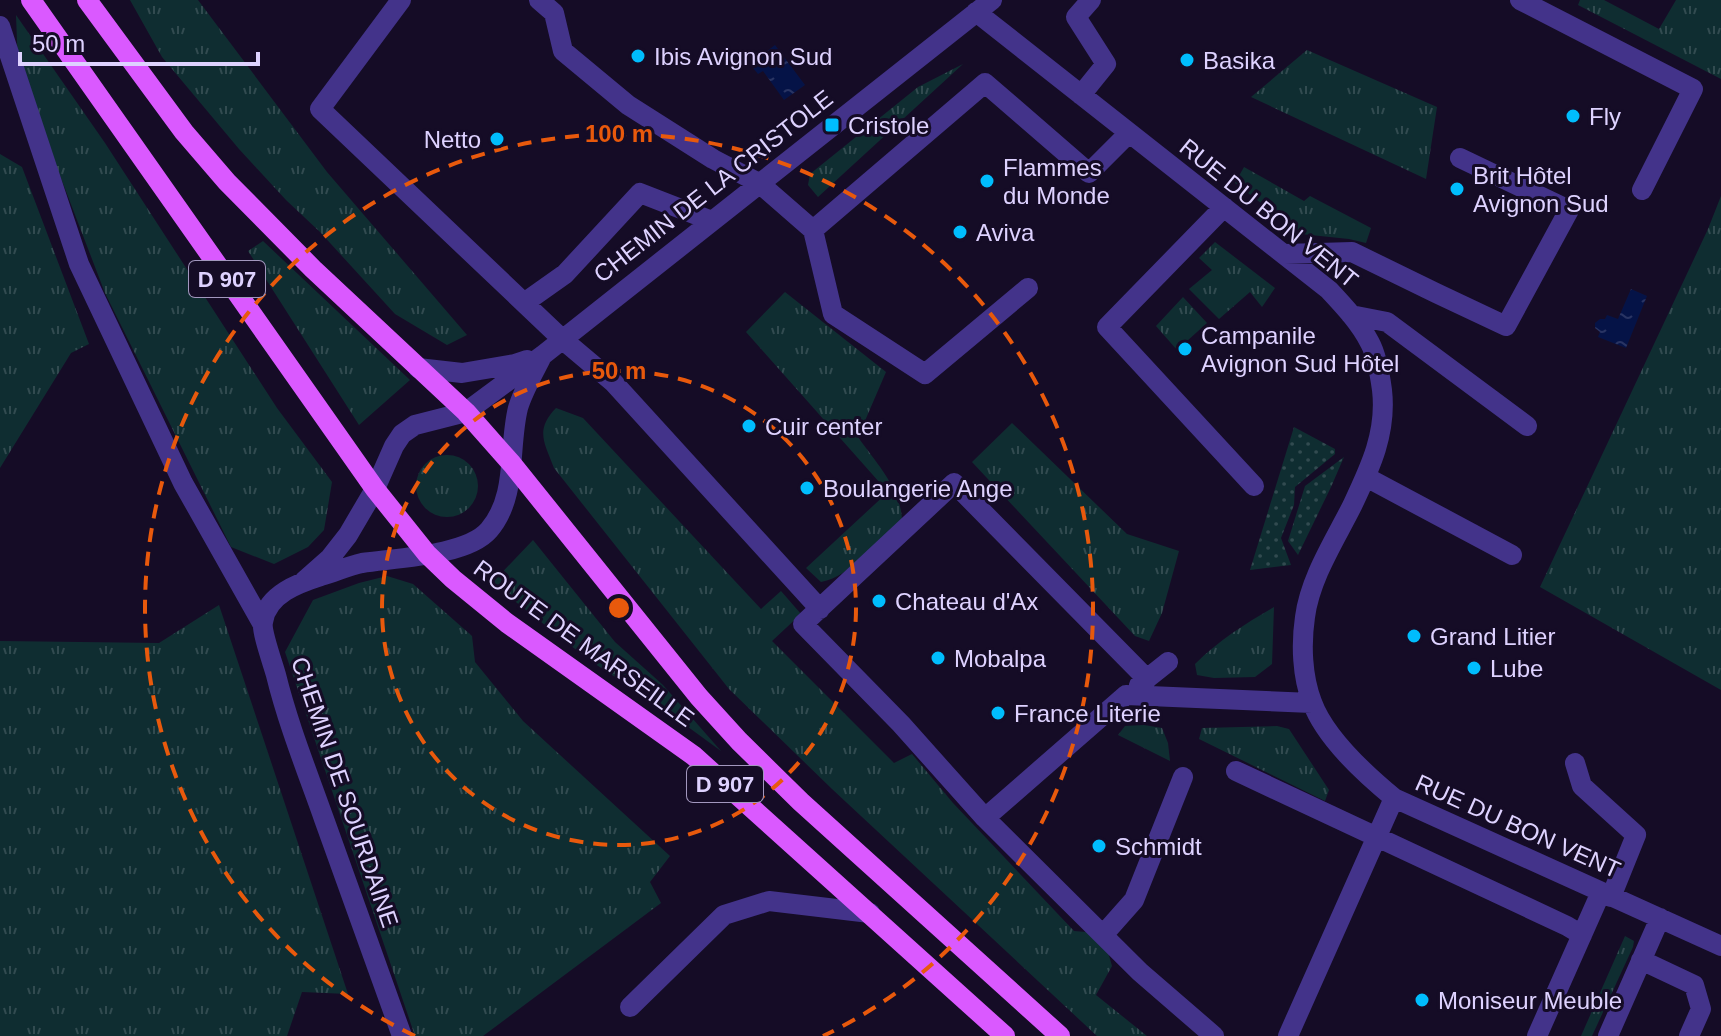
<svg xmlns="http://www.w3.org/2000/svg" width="1721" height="1036" font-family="Arial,sans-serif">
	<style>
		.grass { fill: url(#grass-tufts) }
		.garden { fill: url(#garden-dots) }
		.water { fill: url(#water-ripples) }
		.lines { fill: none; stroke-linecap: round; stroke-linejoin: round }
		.minor { stroke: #43338a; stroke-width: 20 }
		.major { stroke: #da59ff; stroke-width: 20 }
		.ring { fill: none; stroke: #e8590c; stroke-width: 4; stroke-dasharray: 14 10 }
		.poi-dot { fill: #00bdfd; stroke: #150c26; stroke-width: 3 }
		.labels { text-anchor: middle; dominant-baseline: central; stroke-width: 6; stroke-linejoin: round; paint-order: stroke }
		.shield { fill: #150c26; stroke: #a297be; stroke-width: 2 }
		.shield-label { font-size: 22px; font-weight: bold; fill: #ded2ff }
		.poi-label { font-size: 24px; fill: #ded2ff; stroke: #150c26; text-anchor: start }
		.street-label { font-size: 24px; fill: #ded2ff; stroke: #150c26 }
		.centre { fill: #e8590c; stroke: #150c26; stroke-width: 4 }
		.ring-label { font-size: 24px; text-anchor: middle; font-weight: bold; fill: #e8590c; stroke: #150c26; stroke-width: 6; stroke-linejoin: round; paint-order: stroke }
	</style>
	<defs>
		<pattern id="grass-tufts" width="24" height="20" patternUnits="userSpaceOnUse" patternTransform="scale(2)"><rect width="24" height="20" fill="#0f2d31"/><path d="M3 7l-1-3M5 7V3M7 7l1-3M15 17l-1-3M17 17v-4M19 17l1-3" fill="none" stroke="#324b50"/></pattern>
		<pattern id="garden-dots" width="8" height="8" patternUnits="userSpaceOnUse" patternTransform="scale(2)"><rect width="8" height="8" fill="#0f2d31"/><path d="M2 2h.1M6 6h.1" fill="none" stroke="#324b50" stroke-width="1.8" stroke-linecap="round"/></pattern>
		<pattern id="water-ripples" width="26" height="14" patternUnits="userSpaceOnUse" patternTransform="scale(2)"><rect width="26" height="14" fill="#051347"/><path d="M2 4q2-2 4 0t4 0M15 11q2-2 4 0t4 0" fill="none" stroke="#293463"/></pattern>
	</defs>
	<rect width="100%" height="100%" fill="#150c26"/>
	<path class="grass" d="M130,0H198L327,172L467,335L447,345L395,314L320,232L286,200L239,149L162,57Z
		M1580,0H1604L1659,29L1676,0H1721V79L1578,5Z
		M16,15L105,143L277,408L332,482L324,530L308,547L274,564L231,547L105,293L18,66Z
		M1307,50L1437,107L1426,179L1251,97Z
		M963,64L818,197L808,185L810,174L918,87Z
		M0,154L22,167L89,344L71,353L0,468Z
		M1244,167L1304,201L1310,196L1371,228L1366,243L1349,239L1301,234L1235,183Z
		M1721,196V690L1540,587L1708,229Z
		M263,241L410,380L359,425L248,251Z
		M1215,242L1275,288L1262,307L1250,292L1219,319L1189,289L1212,270L1199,258Z
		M785,292L886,372L858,437C876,463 900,487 902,519C879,540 852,576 821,582L806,568L888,492L746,332Z
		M1183,297L1207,323L1177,350L1156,326Z
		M556,408L583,418L761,609L781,591L801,614L772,641L894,763L912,754L953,803L1074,931L1086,932L1106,945L1112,966L1096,995L1147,1036H1097L832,789L729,689L554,468C544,442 535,430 556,408Z
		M1012,423L1127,534L1179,551L1162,613L1149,641L1135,636L972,462Z
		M416 486a31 31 0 1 1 62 0a31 31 0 1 1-62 0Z
		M533,540L615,642L663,685L721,751L658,705L589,660L492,583Z
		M387,576L413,584L472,636L475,662L523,721L670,856L650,882L661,903L483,1036H415L285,652L313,600L359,583Z
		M219,605L348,994L302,992L287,1036H0V641L159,643Z
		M1274,607L1272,664L1255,677L1214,678L1197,675L1195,664C1219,640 1246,623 1274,607Z
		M1144,725L1162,728L1168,743L1170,761L1118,735L1125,726Z
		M1277,726L1289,729L1329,790L1325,801L1199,739L1202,728Z
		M1625,936L1634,941L1633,947L1592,1036H1581Z"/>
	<path class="garden" d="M1294,427L1335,449V454L1295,487L1294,505L1281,538L1291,565L1250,570Z
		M1344,457L1331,487L1298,555L1288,541L1305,486Z"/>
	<path class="water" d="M775,45L805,85L784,100L763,71L758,74L750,64Z
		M1631,289L1647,296L1626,348L1598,337L1600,332L1595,328V323L1600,319H1605L1607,315L1618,319Z"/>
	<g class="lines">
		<path class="minor" d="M401,0L320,109L562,339L613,382L820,609
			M539,0L554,13L563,51L628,105L713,159L759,183L813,230L985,83L1089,173L1129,133
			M1520,0L1693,89L1642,190
			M976,12L1329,290C1344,306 1360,323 1370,343C1377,356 1380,375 1382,390C1387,433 1370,468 1352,506C1335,540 1310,578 1305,617C1301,644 1302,676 1312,702C1325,738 1365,774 1394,798L1721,946
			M0,26L79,264L183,483L262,623
			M1081,95L1106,64L1076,17L1091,0
			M1224,207L1107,327L1254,486
			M813,230L833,314L925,374L1028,288
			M1285,254L1352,252L1436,293L1506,326L1569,210L1460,158
			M524,303L565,274L640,193L712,221
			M1351,315L1387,322L1527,426
			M418,368L462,373L515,364L527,360
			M1366,477L1512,555
			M304,581L330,558L348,535L375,489L394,446L402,434L415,425L466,412L543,355L992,0
			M1139,685L1168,662
			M1575,763L1582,786L1636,835L1611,897
			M1236,771L1567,926L1582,935
			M985,818L901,724L803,624L954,483L1147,679
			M1103,935L1134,900L1183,777
			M1641,960L1694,985L1701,1009L1689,1036
			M630,1007L724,915L769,901L870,913
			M402,1036C376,964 350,891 324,819C307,771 288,724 276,675C273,664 261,631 263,622C267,594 299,583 321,576C335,572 348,566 362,563C394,558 467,556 489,530C518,496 508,448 518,408C523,391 533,374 541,358
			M1214,1036L1140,972L985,818L1126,695L1312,703
			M1288,1036L1394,798
			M1537,1036L1601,892
			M1608,1036L1660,918"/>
		<path class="major" d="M31,0L375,489L427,554L453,579L507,623L694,756L1005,1036
			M87,0L184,132L227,182L313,269L466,412L512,464L699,697L739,741L801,802L1060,1036"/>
	</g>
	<g class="ring">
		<circle cx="619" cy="608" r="237"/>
		<path d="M415 1036A474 474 0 1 1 823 1036"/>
	</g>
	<g class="poi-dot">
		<circle cx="638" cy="56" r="8"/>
		<circle cx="1187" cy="60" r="8"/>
		<circle cx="1573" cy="116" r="8"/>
		<rect x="824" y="117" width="16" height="16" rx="4"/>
		<circle cx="497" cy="139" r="8"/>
		<circle cx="987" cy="181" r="8"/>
		<circle cx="1457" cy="189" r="8"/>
		<circle cx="960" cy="232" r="8"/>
		<circle cx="1185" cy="349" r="8"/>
		<circle cx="749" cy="426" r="8"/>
		<circle cx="807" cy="488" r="8"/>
		<circle cx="879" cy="601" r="8"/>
		<circle cx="1414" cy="636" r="8"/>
		<circle cx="938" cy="658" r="8"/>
		<circle cx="1474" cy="668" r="8"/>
		<circle cx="998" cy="713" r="8"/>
		<circle cx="1099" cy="846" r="8"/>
		<circle cx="1422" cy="1000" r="8"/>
	</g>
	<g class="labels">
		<g class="shield">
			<rect x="189" y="261" width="76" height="36" rx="6"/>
			<rect x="687" y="766" width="76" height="36" rx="6"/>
		</g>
		<g class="shield-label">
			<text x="227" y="279">D 907</text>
			<text x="725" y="784">D 907</text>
		</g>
		<g class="poi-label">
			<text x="654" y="56">Ibis Avignon Sud</text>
			<text x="1203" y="60">Basika</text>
			<text x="1589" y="116">Fly</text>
			<text x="848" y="125">Cristole</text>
			<text x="481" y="139" text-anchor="end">Netto</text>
			<text x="1003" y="167">Flammes<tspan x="1003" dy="28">du Monde</tspan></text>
			<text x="1473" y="175">Brit Hôtel<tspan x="1473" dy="28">Avignon Sud</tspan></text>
			<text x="976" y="232">Aviva</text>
			<text x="1201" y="335">Campanile<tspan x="1201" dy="28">Avignon Sud Hôtel</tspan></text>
			<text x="765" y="426">Cuir center</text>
			<text x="823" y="488">Boulangerie Ange</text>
			<text x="895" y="601">Chateau d'Ax</text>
			<text x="1430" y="636">Grand Litier</text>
			<text x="954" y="658">Mobalpa</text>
			<text x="1490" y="668">Lube</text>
			<text x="1014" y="713">France Literie</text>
			<text x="1115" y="846">Schmidt</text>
			<text x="1438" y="1000">Moniseur Meuble</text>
		</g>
		<g class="street-label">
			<text transform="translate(713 186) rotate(-38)">CHEMIN DE LA CRISTOLE</text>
			<text transform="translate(1269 213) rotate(39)">RUE DU BON VENT</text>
			<text transform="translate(584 643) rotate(36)">ROUTE DE MARSEILLE</text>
			<text transform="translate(345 792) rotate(71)">CHEMIN DE SOURDAINE</text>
			<text transform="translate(1518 826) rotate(24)">RUE DU BON VENT</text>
		</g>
	</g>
	<circle cx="619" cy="608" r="12" class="centre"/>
	<g class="ring-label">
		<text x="619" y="142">100 m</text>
		<text x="619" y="379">50 m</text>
	</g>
	<path d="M20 52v12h238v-12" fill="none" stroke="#ded2ff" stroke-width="4"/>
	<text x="32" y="52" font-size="24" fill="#ded2ff" stroke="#150c26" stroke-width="6" paint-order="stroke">50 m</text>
</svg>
